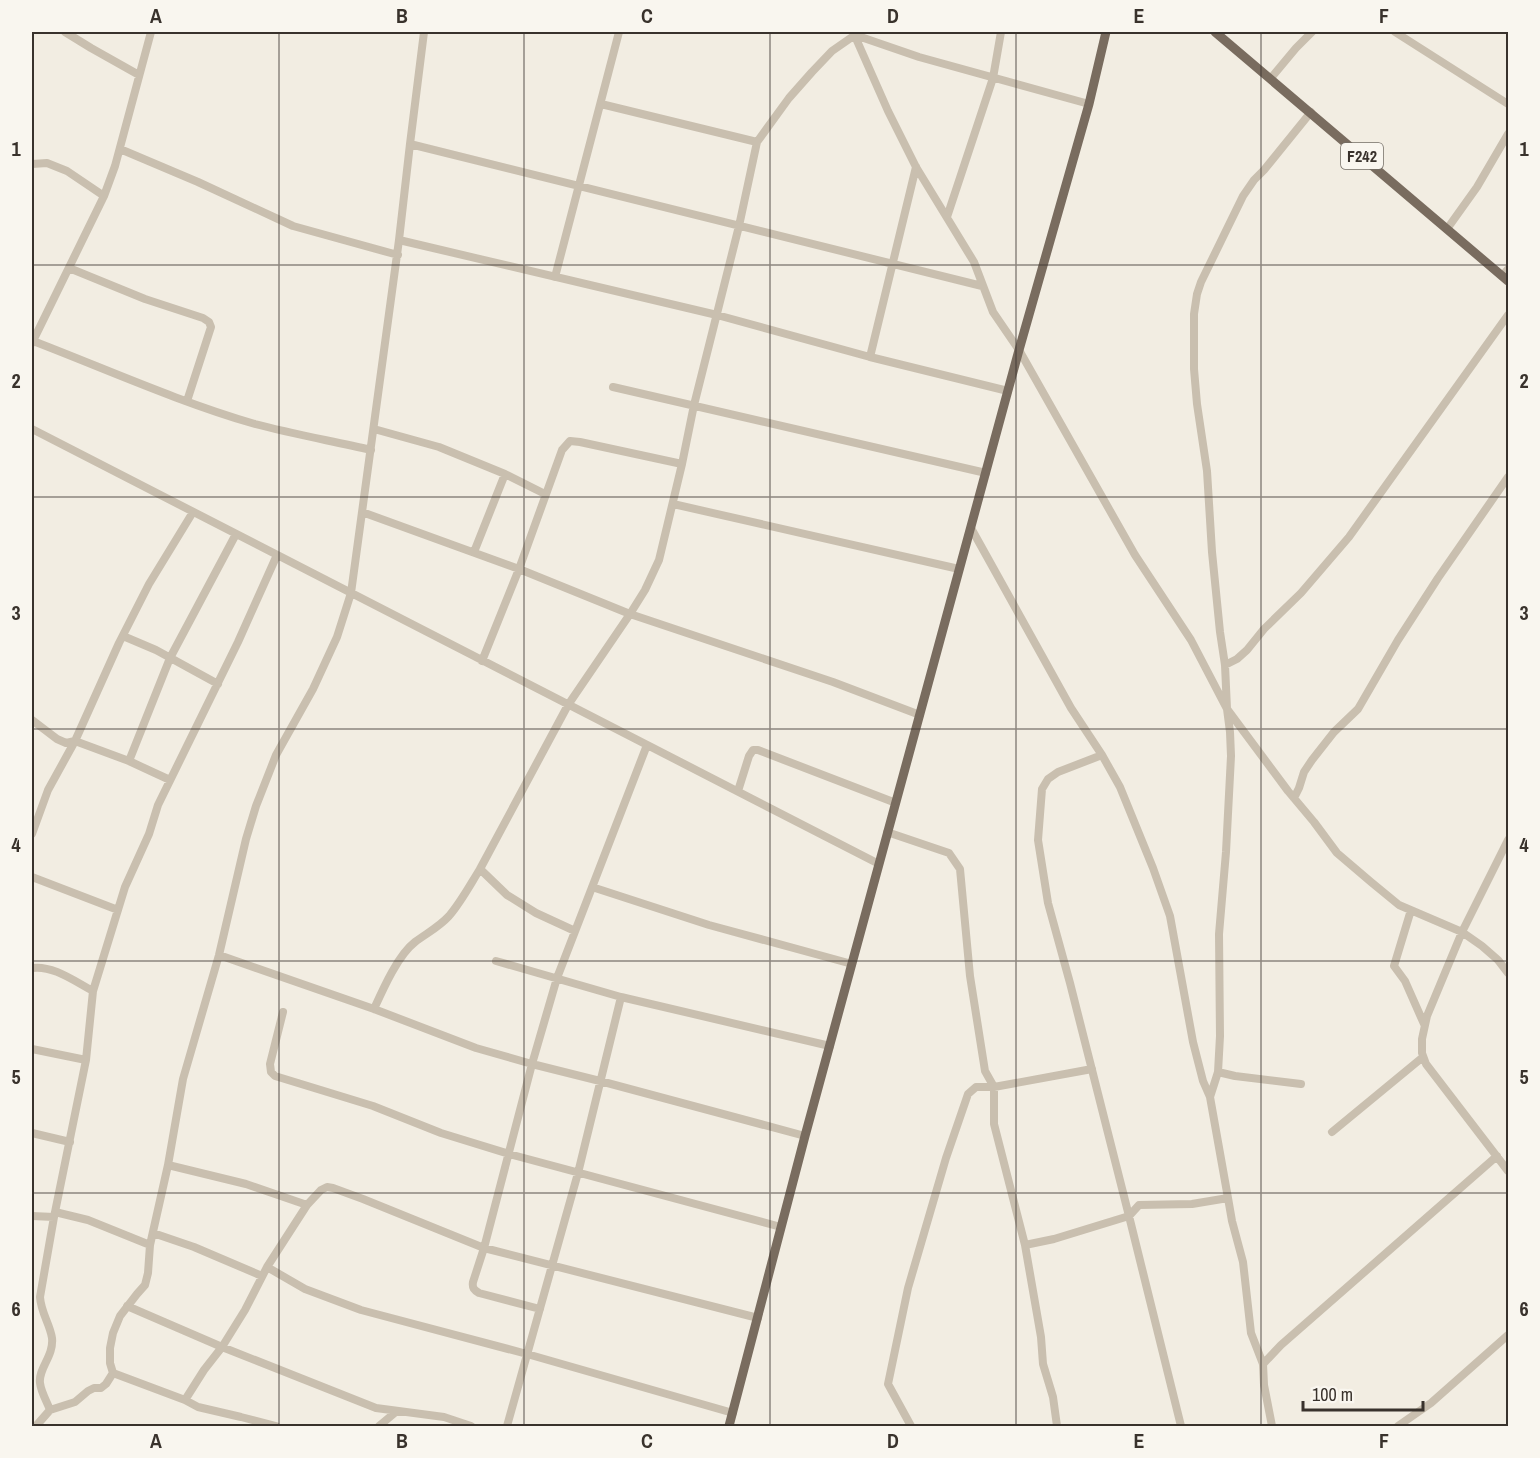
<svg xmlns="http://www.w3.org/2000/svg" width="1540" height="1458" font-family="'Archivo Narrow',sans-serif">
	<style>
		.lines { fill: none; stroke-linecap: round; stroke-linejoin: round }
		.minor { stroke: #c9bfaf; stroke-width: 8 }
		.major { stroke: #796c5f; stroke-width: 9 }
		.grid { fill: none; stroke: #39322c; stroke-width: 1.5; stroke-opacity: 0.55 }
		.labels { text-anchor: middle; dominant-baseline: central; stroke-width: 5; stroke-linejoin: round; paint-order: stroke }
		.shield { fill: #f9f6ef; stroke: #736d66; stroke-width: 1.5 }
		.shield-label { font-size: 16px; font-weight: bold; fill: #39322c }
		.neatline { fill: none; stroke: #39322c; stroke-width: 2 }
		.grid-label { font-size: 20px; text-anchor: middle; font-weight: bold; fill: #39322c }
	</style>
	<rect width="100%" height="100%" fill="#f2ede2"/>
	<g class="lines">
		<path class="minor" d="M65,32L91,48L139,75
			M1395,32L1508,104
			M854,34L888,111L916,167L974,262L993,312L1019,350L1135,555L1191,640L1227,709L1288,791L1314,822L1337,853L1371,882L1399,905L1462,932L1482,946L1498,960L1508,973
			M1271,78L1296,48L1312,32
			M601,104L757,142
			M410,144L982,286
			M120,149L198,182L293,226L398,255
			M32,164L47,163L67,171L104,196
			M947,217L993,78L1001,32
			M1447,229L1477,187L1508,134
			M399,240L717,315L870,357L1008,391
			M69,268L145,299L203,318L209,322L211,327L187,401
			M1502,276L1508,269
			M555,277L619,32
			M33,341C106,369 179,402 255,424C293,434 332,441 371,450
			M32,343L104,196L115,166L151,32
			M870,357L916,167
			M613,387L986,473
			M32,429L879,864
			M374,429L439,447L505,474L545,494
			M673,504L959,569
			M362,512L519,569L630,614L833,682L920,715
			M971,528L1071,708L1102,755L1120,787L1153,868L1170,916L1193,1042L1203,1081L1210,1097L1228,1198L1192,1204L1139,1205L1129,1216L1181,1426
			M474,552L505,474
			M123,636L156,650L218,684
			M482,661L519,569L562,450L570,441L580,442L682,464
			M1225,665L1237,659L1247,650L1264,629L1301,593L1349,537L1508,315
			M32,720L57,739L66,743L75,741L129,761L170,780
			M129,761L170,658L236,534
			M738,791L749,756L753,750H758L896,803
			M1294,798L1299,788L1304,772L1312,760L1334,732L1358,709L1398,640L1438,578L1508,477
			M887,832L949,853L960,869L970,976L985,1071L994,1087V1124L1025,1245L1054,1239L1129,1216L1070,983L1048,903L1038,840L1042,789L1048,779L1058,772L1102,755
			M32,834L48,790L75,741L119,643L149,584L193,512
			M1508,840L1462,932L1427,1016L1422,1039V1053L1426,1064L1508,1171
			M32,877L118,910
			M592,887L709,925L852,964
			M1411,910L1394,966L1405,981L1424,1024
			M575,931L536,913L507,895L480,869L568,705L630,614L645,590L659,560L682,464L694,405L739,226L757,142L789,98L812,72L832,51L855,35L919,57L1089,104
			M219,955L374,1009L476,1048L532,1064L600,1081L805,1136
			M496,961L621,997L830,1046
			M32,968C53,965 74,981 93,991
			M374,1009C383,989 398,955 415,942C427,933 439,927 449,916C461,902 470,885 480,869
			M283,1012L270,1064L271,1072L275,1076L373,1106L441,1133L509,1154L781,1227
			M32,1049L86,1060
			M1218,1072L1235,1076L1301,1084
			M1210,1097L1218,1072L1220,1036L1219,934L1226,852L1231,756L1230,732L1227,709L1225,665L1220,632L1212,552L1207,471L1197,404L1194,369V314L1197,294L1201,282L1243,196L1254,180L1264,170L1311,112
			M1332,1132L1423,1057
			M32,1133L70,1142
			M168,1165L246,1184L307,1205
			M1228,1198L1232,1221L1243,1262L1251,1333L1263,1364L1264,1385L1272,1426
			M55,1212L88,1220L150,1245
			M32,1216L54,1217
			M153,1233L194,1247L262,1276
			M1025,1245L1041,1337L1043,1364L1053,1397L1057,1426
			M267,1267L305,1289L361,1310L527,1354L733,1413
			M127,1306L222,1347L376,1408L444,1417L471,1426
			M540,1309L479,1293C474,1290 472,1288 473,1282L484,1248L532,1064L557,978L647,745
			M1263,1364L1281,1345L1497,1156
			M113,1373L185,1400L198,1407L241,1417L276,1426
			M185,1400L204,1370L222,1347L245,1310L267,1267L307,1205L321,1190L327,1187L333,1188L363,1199L484,1248L758,1318
			M50,1410L75,1402L88,1391L94,1388H101L106,1384L113,1373L110,1363V1348L113,1333L120,1316L137,1294L145,1285L148,1273L150,1245L168,1165L183,1079L219,955L246,839L256,806L276,755L313,689L337,637L351,593L399,240L410,144L424,32
			M36,1426L50,1410C47,1402 41,1392 40,1383C38,1369 54,1356 52,1338C50,1324 41,1313 40,1297L54,1217L86,1060L93,991L125,887L149,834L158,805L238,642L277,555
			M379,1426L397,1411
			M507,1426L578,1173L621,997
			M911,1426L888,1384L908,1288L946,1158L968,1094L976,1087H994L1092,1069
			M1398,1426L1431,1403L1508,1335"/>
		<path class="major" d="M1215,32L1508,281
			M729,1426L805,1136L1019,350L1089,104L1106,32"/>
	</g>
	<path class="grid" d="M279,32V1426M524,32V1426M770,32V1426M1016,32V1426M1261,32V1426M32,265H1508M32,497H1508M32,729H1508M32,961H1508M32,1193H1508"/>
	<g class="labels">
		<rect class="shield" x="1341" y="143" width="42" height="26" rx="4.5"/>
		<g class="shield-label">
			<text x="1362" y="156">F242</text>
		</g>
	</g>
	<rect width="1540" height="1458" fill="none" stroke="#f9f6ef" stroke-width="66"/>
	<path d="M1303 1401v9h120v-9" fill="none" stroke="#39322c" stroke-width="3"/>
	<text x="1312" y="1401" font-size="18" fill="#39322c" stroke="#f9f6ef" stroke-width="4.5" paint-order="stroke">100 m</text>
	<rect x="33" y="33" width="1474" height="1392" class="neatline"/>
	<g class="grid-label">
		<text x="156" y="23">A</text>
		<text x="402" y="23">B</text>
		<text x="647" y="23">C</text>
		<text x="893" y="23">D</text>
		<text x="1139" y="23">E</text>
		<text x="1384" y="23">F</text>
		<text x="16" y="156">1</text>
		<text x="1524" y="156">1</text>
		<text x="16" y="388">2</text>
		<text x="1524" y="388">2</text>
		<text x="16" y="620">3</text>
		<text x="1524" y="620">3</text>
		<text x="16" y="852">4</text>
		<text x="1524" y="852">4</text>
		<text x="16" y="1084">5</text>
		<text x="1524" y="1084">5</text>
		<text x="16" y="1316">6</text>
		<text x="1524" y="1316">6</text>
		<text x="156" y="1448">A</text>
		<text x="402" y="1448">B</text>
		<text x="647" y="1448">C</text>
		<text x="893" y="1448">D</text>
		<text x="1139" y="1448">E</text>
		<text x="1384" y="1448">F</text>
	</g>
</svg>
